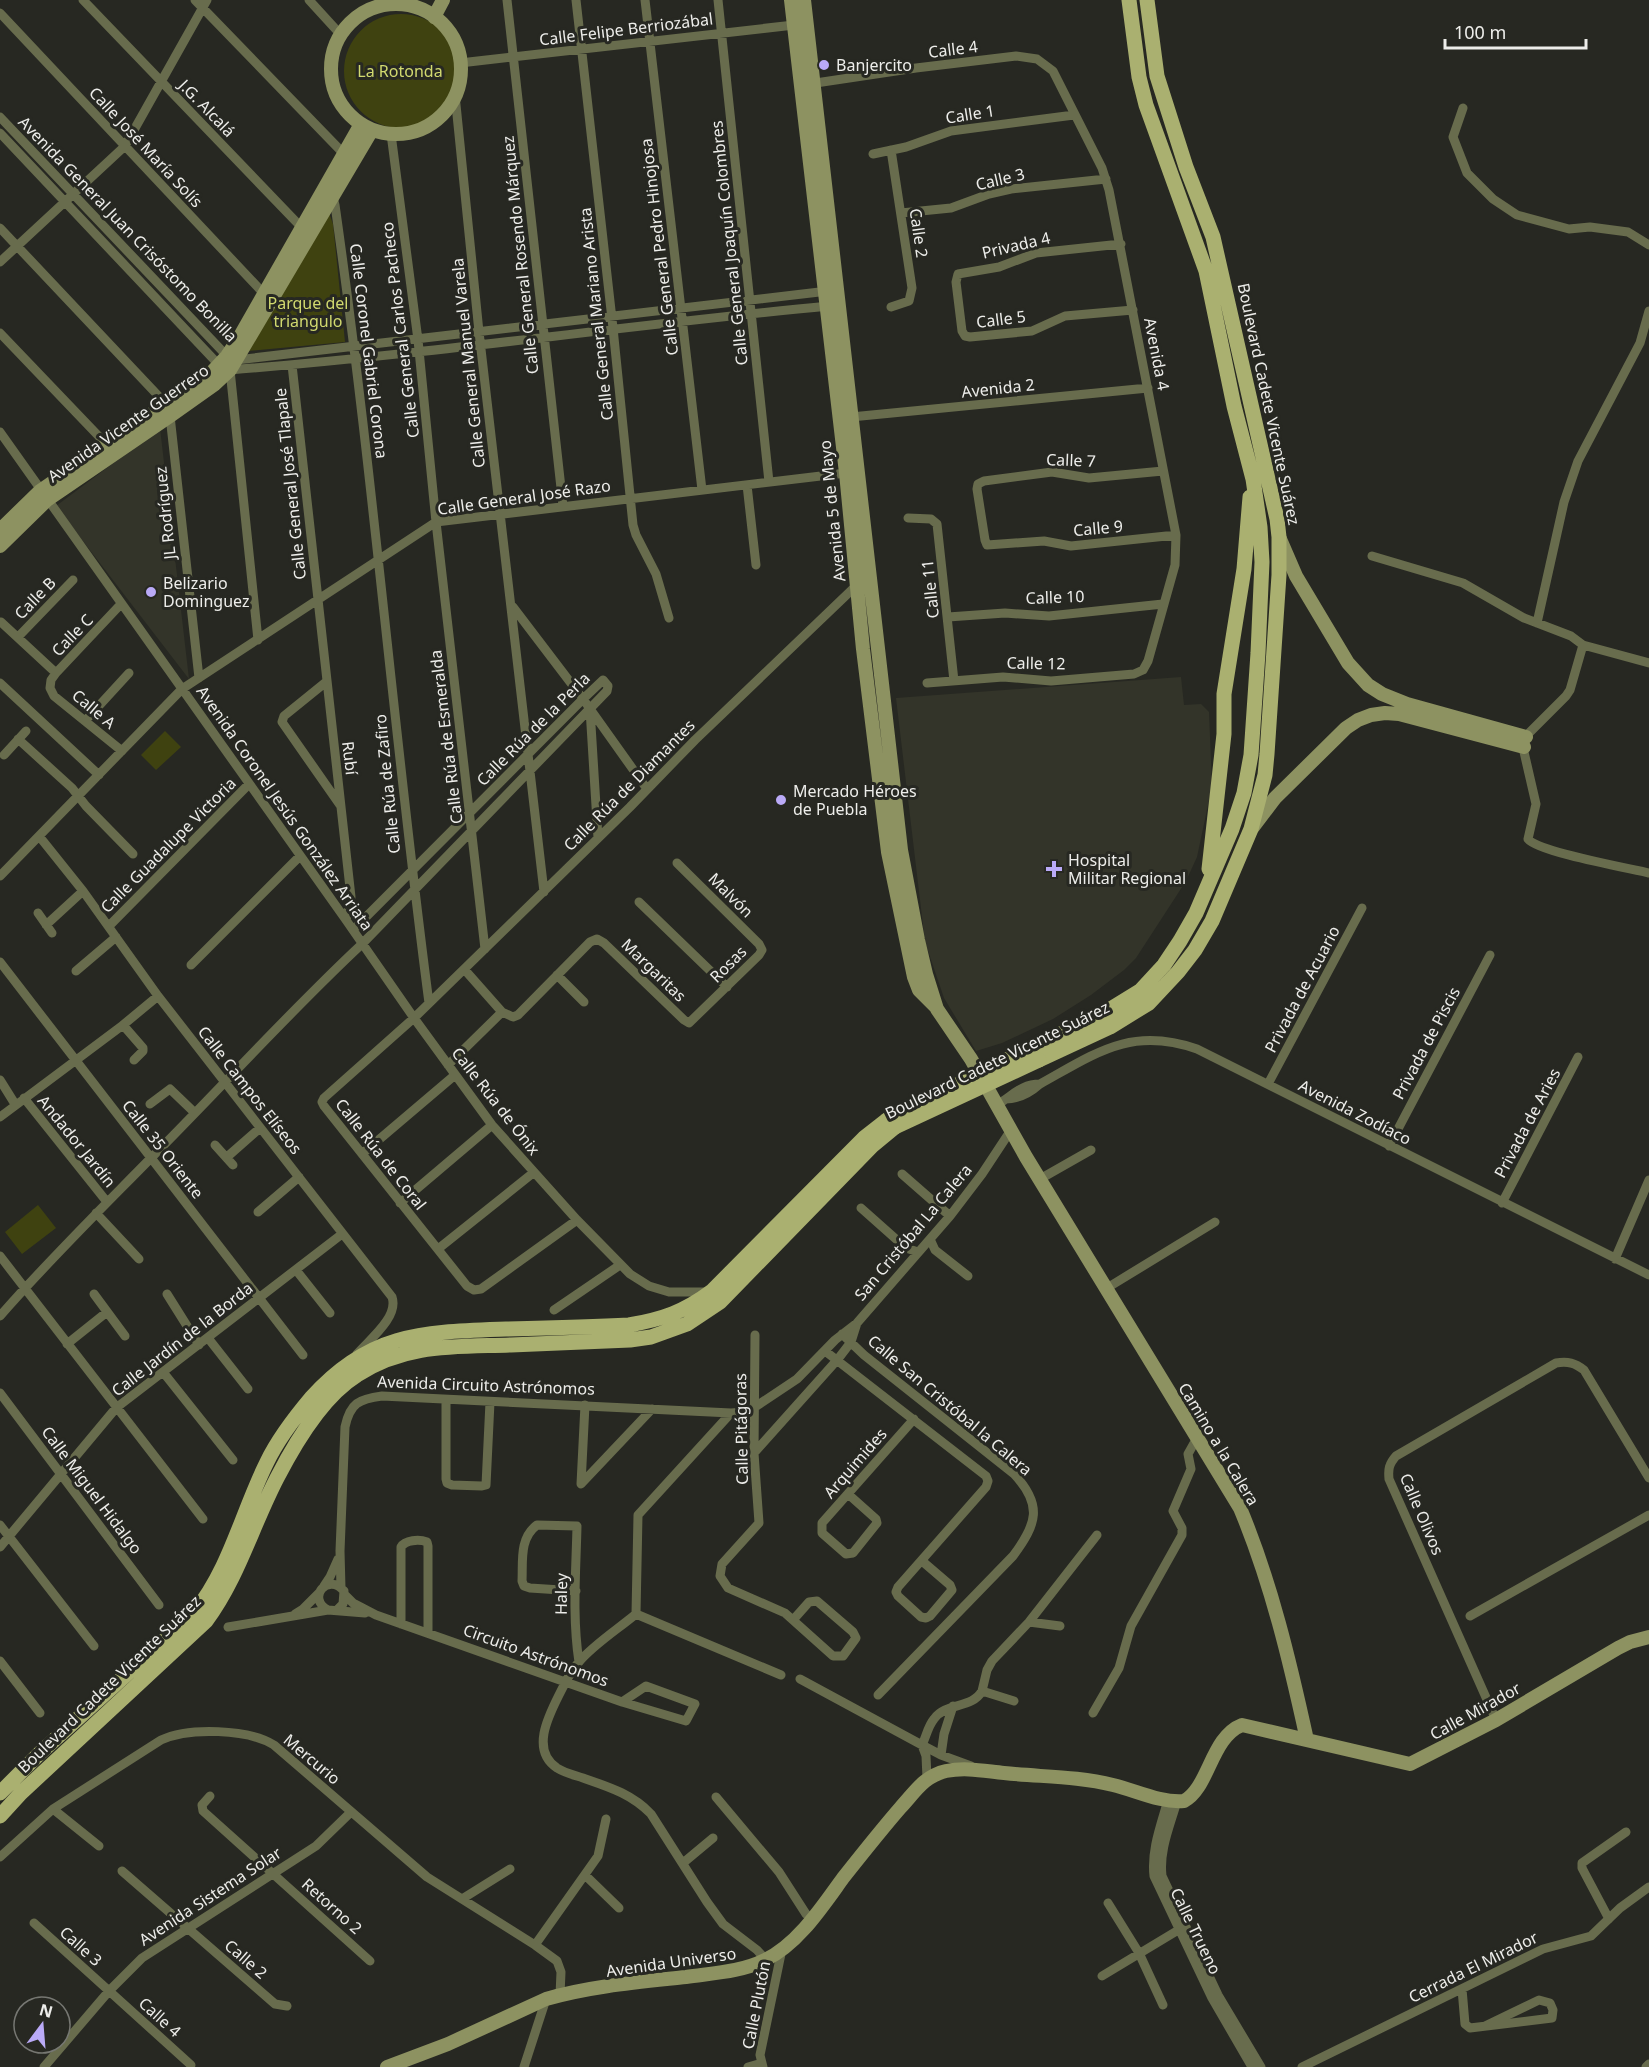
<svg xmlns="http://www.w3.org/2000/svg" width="1649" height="2067" font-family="'Noto Sans',sans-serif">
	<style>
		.built { fill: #333429 }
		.green { fill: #3f4210 }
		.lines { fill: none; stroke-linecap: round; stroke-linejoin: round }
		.street { stroke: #686c4d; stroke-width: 9 }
		.secondary { stroke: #8d9261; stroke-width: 14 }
		.primary { stroke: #aab070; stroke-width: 15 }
		.primary-bridge { stroke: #aab070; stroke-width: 15 }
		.poi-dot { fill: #baaaf7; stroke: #272822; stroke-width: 2 }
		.labels { text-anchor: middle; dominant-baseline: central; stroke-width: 6; stroke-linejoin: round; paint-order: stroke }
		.street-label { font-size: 16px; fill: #ededea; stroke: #272822 }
		.poi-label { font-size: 16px; fill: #ededea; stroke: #272822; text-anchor: start }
		.park-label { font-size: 16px; fill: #d1d96f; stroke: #272822 }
	</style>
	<rect width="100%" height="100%" fill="#272822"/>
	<path class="built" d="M160,428L189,679L56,506Z
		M1181,677L1184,705L1201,704L1209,712L1212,786L1197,857L1186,881L1136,958L1124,970L1091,995L1053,1019L1002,1043L976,1051L944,998L925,942L896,698Z"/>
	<path class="green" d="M344 71a57 57 0 1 1 114 0a57 57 0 1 1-114 0Z
		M328,210L333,224L345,342L248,351Z
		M165,731L181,747L156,770L141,755Z
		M38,1205L56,1228L22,1254L5,1232Z"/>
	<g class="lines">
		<path class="street" d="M83,0L304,230
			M195,0L344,154
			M309,0L341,35
			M397,0L400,5
			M507,0L563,506
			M576,0L613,328L633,525L636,535L656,574L669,618
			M645,0L702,490
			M718,0L769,482
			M0,13L267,297
			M460,63L794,25
			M809,84L916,68L1016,56L1037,59L1053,71L1102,168L1109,190L1176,535L1175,565L1148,661L1143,670L1134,674L1051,681L1003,677L927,683
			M455,95L479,332L544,892
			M1463,108L1453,137L1467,173L1493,199L1517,215L1569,229L1590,227L1628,232L1649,245
			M0,117L227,356L236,360L828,291
			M0,133L219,365L230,370C430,354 629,325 829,306
			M391,134L418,340L436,522L485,949
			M891,150L912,288L909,301L891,307
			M873,154L906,147L951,131L1074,115
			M332,193L335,205C373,471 394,738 429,1003
			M901,213L951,208L989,194L1011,189L1106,179
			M0,228L166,404L170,416L199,678
			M1121,244L1036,253L999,267L958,274L956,282L962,331L965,336L970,337L1032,331L1065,316L1133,310
			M0,262L125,146L207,0
			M0,333L110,448
			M292,365L351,897L346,920
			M230,370L258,640
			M851,417L1148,388
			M0,432L346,920L414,1018L492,1125L577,1220L630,1274L649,1286L669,1292H706
			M1163,471L1089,478L1052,472L984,481L978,484L977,489L985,540L987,545L1044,541L1071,546L1176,535
			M747,485L756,565
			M908,518L931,519L937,524L954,681
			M1372,556L1463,583L1524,618L1571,636L1583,645L1649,663
			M121,604L56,673L51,680L50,688L54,696L122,751
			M513,607L583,699L647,789
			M948,617L1005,613L1049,616L1163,604
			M1,622L56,673
			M1537,623L1564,502L1578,461L1640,343L1649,311
			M18,637L73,580
			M1583,645L1570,690L1566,696L1529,733L1525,742L1524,752L1536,804L1528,839C1538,852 1628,868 1649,873
			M326,682L284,716L282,722L340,805
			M0,683L99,775
			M590,709L598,838
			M85,721L129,673
			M18,739L72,788L86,806L133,854
			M4,755L26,731
			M39,836L83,891L158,996L392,1297C399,1317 369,1340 357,1354
			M0,876L182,689L436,522L846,473
			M639,902L727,987
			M38,913L52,933
			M46,925L83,891
			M109,926L249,784
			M0,962L303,1355
			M191,965L300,856
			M464,969L502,1012L513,1017L518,1015L590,942L597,939L604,943L684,1020L689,1023L759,955L762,950L759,944L677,863
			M76,971L116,937
			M557,975L584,1002
			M123,1025L143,1048V1051L134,1060
			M448,1065L502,1012
			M0,1080L15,1104
			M1268,1084L1362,908
			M24,1098L107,1202
			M1006,1099C1019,1099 1030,1093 1040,1084C1096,1053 1131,1026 1197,1049L1649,1275
			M1003,1101C1016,1092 1024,1084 1040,1084
			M150,1104L170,1089L195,1113
			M0,1117L123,1025L158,996
			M215,1145L233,1165
			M1389,1146L1490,955
			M362,1154L455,1075
			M227,1157L260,1128
			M902,1174L950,1216
			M1040,1179L1091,1150
			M400,1203L492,1125
			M1502,1203L1578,1057
			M861,1208L906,1248L918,1252
			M258,1212L299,1177
			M96,1213L139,1259
			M577,1220L481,1289L474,1290L467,1286L324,1106L322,1102L324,1098L414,1018L630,807L695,740L859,583
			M930,1239L935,1250L968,1276
			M438,1249L533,1173
			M0,1256L203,1519
			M1615,1259L1649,1180
			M296,1270L330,1313
			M1107,1288L1215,1222
			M94,1294L125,1336
			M167,1294L199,1345
			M554,1310L620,1265
			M0,1316C48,1261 100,1210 151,1158C222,1087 289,1012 362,944L607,691L608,686L603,680L583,699L353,930
			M842,1334L864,1355L1014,1474C1043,1505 1037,1524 1013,1556L878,1695
			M755,1335L754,1453L759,1523L722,1564L720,1576L728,1588L785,1613L833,1656H843L856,1638L853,1632L817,1601L809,1602L793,1620
			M208,1338L248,1389
			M67,1344L107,1312
			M825,1351L986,1476L988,1481L986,1487L898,1587L896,1592L898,1596L921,1617L926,1618L930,1616L952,1590L950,1585L922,1561
			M163,1372L233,1460
			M0,1393L159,1605
			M446,1400V1479L447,1483L452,1485L482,1486L486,1485L490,1402
			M754,1453L838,1359L851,1342L857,1323
			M581,1484L652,1409
			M581,1484L585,1405
			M848,1494L876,1519L877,1523L853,1553L846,1554L822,1533V1523L914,1419
			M0,1525L94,1646
			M0,1547L116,1408L342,1234
			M324,1586L330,1577L338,1559
			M341,1588L340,1551L345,1427C350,1403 359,1399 382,1396L731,1413L745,1412L755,1407L797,1379L835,1340L857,1323L950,1216L982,1174L1011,1130
			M576,1591L530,1588L524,1586L522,1581C523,1562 519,1538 537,1525L577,1526C576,1571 572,1617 579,1662
			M345,1595L353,1603L376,1615L622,1702L686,1721L695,1704L646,1686L622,1702
			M337,1610L343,1604L344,1591C328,1572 306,1598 328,1610L365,1613
			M295,1614L303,1609L319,1593
			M636,1614C618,1629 593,1645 579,1662C571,1670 565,1683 560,1693C549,1715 530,1750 557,1768C565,1773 574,1775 583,1778C609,1787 632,1794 651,1814L707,1902L723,1924L757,1950L766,1960
			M636,1614L638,1515L731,1413
			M636,1614L781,1675
			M1470,1616L1649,1515
			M1029,1622L1060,1626
			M401,1624V1547C405,1540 419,1539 427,1542L428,1546V1633
			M228,1627L328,1610
			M0,1661L40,1713
			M800,1679L922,1745L941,1755L971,1766
			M982,1691L987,1670L992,1661L1029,1622L1097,1535
			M1093,1713L1119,1668L1131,1626L1182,1535V1528L1173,1511L1191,1469L1188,1454L1197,1438
			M1496,1720L1389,1479C1388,1469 1389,1464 1396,1456L1556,1363C1568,1361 1575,1363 1584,1370L1649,1478
			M941,1755L944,1734L953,1706
			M927,1778L926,1756L922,1745C926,1737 928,1726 934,1719C946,1702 972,1709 982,1691L1014,1701
			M210,1796L202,1805L203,1811L370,1961
			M716,1797L779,1872L806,1914L812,1919
			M1168,1800C1161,1825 1151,1850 1154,1876L1212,1998L1252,2067
			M1177,1801C1170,1826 1159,1850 1162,1876L1218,1995L1261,2067
			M53,1809L99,1846
			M0,1857L53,1809L161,1740C189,1727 248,1729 274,1745L427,1877L535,1945L557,1961L561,1972L560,1995
			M683,1863L713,1838
			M122,1871L275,2004L287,2006
			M585,1875L619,1908
			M462,1899L510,1869
			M1108,1903L1139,1953L1163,2005
			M1609,1919L1582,1868V1863L1626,1832
			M34,1923L191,2065
			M535,1945L598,1856L606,1819
			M1102,1976L1185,1926
			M1462,1989L1465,2024L1470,2028L1552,2018L1553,2010L1550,2003L1539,2000L1485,2026
			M44,2067L109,1991L142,1958L316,1846L351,1812
			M524,2067L546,1999
			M748,2067L762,2063
			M763,2067L760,2055L782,1949
			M1302,2067L1543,1949L1591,1936L1620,1908L1649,1887
			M1646,2067L1649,2064"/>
		<path class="secondary" d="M791,0L846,473L863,649L888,852L914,977L919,990L936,1007
			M804,0L901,850L918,940L926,974L937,1009L971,1059L1026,1157L1240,1508C1271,1582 1290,1662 1307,1740
			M331 69a65 65 0 1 1 130 0a65 65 0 1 1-130 0Z
			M434,17L443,0
			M0,530L40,491L211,373L227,356L239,338L361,124
			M1280,539L1296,576L1348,663L1368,685L1382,694L1407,704L1526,737
			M0,546L47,500L170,416L215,384L230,370L372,130
			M1253,827L1275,798L1346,728L1358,720L1371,715L1385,713L1399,714L1524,747
			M387,2067L448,2044L546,1999C591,1986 640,1982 686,1977C713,1973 741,1972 765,1960C798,1944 822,1907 843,1878C862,1854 881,1830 901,1807C915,1792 924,1776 946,1771C966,1767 984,1771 1004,1773C1041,1777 1077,1776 1113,1785C1135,1790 1160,1803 1184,1801C1209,1788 1211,1737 1242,1725L1410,1764L1496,1720L1618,1648L1630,1642L1649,1637"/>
		<path class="primary" d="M1209,869L1224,734V694L1244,569L1250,497
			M1031,1048L1101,1015L1140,991L1164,965L1180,941L1196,913L1232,829L1244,793L1251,755L1258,653L1262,562L1260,527L1253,479L1234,406L1206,271L1146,105L1139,77L1129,0
			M1039,1060L1110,1027L1149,1003L1178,972L1195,950L1212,921L1251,829L1265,775L1267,754L1279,575V537L1277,519L1213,237L1186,167L1157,76L1147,0
			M0,1793L40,1753L194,1613C230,1569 242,1512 267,1462C278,1439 295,1417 311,1398C370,1332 423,1332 506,1329C547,1328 588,1327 629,1325C663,1319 684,1312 712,1291L864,1138L887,1120
			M0,1816L21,1793L206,1621C238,1578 252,1526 277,1478C295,1443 323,1396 357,1375C406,1343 456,1347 511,1345C551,1343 590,1342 630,1340L651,1337L687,1324L720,1302L872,1146L895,1127"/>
		<path class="primary-bridge" d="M887,1120L1031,1048
			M895,1127L1039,1060"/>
	</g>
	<g class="poi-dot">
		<circle cx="824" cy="65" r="6"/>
		<circle cx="151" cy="592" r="6"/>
		<circle cx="781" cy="800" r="6"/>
		<path d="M1051 860h6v6h6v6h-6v6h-6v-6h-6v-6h6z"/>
	</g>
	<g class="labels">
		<g class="street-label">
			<text transform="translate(626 29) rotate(-7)">Calle Felipe Berriozábal</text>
			<text transform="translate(953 49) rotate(-7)">Calle 4</text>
			<text transform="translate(207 108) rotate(46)">J.G. Alcalá</text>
			<text transform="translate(970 114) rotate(-9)">Calle 1</text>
			<text transform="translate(146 147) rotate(47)">Calle José María Solís</text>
			<text transform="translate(1000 179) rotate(-13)">Calle 3</text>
			<text transform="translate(128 229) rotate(46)">Avenida General Juan Crisóstomo Bonilla</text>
			<text transform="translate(919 233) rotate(82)">Calle 2</text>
			<text transform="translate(729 243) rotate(-96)">Calle General Joaquín Colombres</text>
			<text transform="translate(1016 245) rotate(-13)">Privada 4</text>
			<text transform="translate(659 247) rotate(-97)">Calle General Pedro Hinojosa</text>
			<text transform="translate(520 255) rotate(-96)">Calle General Rosendo Márquez</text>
			<text transform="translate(596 314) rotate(-96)">Calle General Mariano Arista</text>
			<text transform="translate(1001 319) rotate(-7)">Calle 5</text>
			<text transform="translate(400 330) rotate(-97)">Calle General Carlos Pacheco</text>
			<text transform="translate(369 351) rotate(83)">Calle Coronel Gabriel Corona</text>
			<text transform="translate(1157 354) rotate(79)">Avenida 4</text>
			<text transform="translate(468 363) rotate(-96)">Calle General Manuel Varela</text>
			<text transform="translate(998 388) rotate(-6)">Avenida 2</text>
			<text transform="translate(1269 404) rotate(78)">Boulevard Cadete Vicente Suárez</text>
			<text transform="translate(128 423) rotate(-35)">Avenida Vicente Guerrero</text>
			<text transform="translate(1071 460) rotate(2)">Calle 7</text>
			<text transform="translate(290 484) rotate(-96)">Calle General José Tlapale</text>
			<text transform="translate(524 497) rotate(-8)">Calle General José Razo</text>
			<text transform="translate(832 511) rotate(-96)">Avenida 5 de Mayo</text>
			<text transform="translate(165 513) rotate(-96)">JL Rodríguez</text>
			<text transform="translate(1098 528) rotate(-5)">Calle 9</text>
			<text transform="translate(930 589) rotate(-96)">Calle 11</text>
			<text transform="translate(1055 597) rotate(-2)">Calle 10</text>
			<text transform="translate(35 598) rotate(-46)">Calle B</text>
			<text transform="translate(72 635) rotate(-46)">Calle C</text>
			<text transform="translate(1036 663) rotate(1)">Calle 12</text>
			<text transform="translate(94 709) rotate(40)">Calle A</text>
			<text transform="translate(533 729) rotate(-45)">Calle Rúa de la Perla</text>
			<text transform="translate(446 737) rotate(-97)">Calle Rúa de Esmeralda</text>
			<text transform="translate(350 758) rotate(83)">Rubí</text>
			<text transform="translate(387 784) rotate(-96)">Calle Rúa de Zafiro</text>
			<text transform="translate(629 785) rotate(-45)">Calle Rúa de Diamantes</text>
			<text transform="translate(285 808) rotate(55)">Avenida Coronel Jesús González Arriata</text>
			<text transform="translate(168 845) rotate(-45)">Calle Guadalupe Victoria</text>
			<text transform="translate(731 895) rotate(45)">Malvón</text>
			<text transform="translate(728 964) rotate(-45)">Rosas</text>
			<text transform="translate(654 970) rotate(44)">Margaritas</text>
			<text transform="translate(1302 989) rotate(-62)">Privada de Acuario</text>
			<text transform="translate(1426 1043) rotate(-62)">Privada de Piscis</text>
			<text transform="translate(997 1060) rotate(-26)">Boulevard Cadete Vicente Suárez</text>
			<text transform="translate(250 1090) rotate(52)">Calle Campos Elíseos</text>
			<text transform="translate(496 1101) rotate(52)">Calle Rúa de Ónix</text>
			<text transform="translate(1355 1112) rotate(27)">Avenida Zodíaco</text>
			<text transform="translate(1527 1123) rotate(-62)">Privada de Aries</text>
			<text transform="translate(77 1141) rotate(51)">Andador Jardín</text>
			<text transform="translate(163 1149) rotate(52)">Calle 35 Oriente</text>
			<text transform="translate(381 1154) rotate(52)">Calle Rúa de Coral</text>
			<text transform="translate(913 1232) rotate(-50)">San Cristóbal La Calera</text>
			<text transform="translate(182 1339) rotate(-38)">Calle Jardín de la Borda</text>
			<text transform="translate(486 1385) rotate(2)">Avenida Circuito Astrónomos</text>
			<text transform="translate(950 1405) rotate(40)">Calle San Cristóbal la Calera</text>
			<text transform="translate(741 1429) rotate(-91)">Calle Pitágoras</text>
			<text transform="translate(1219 1444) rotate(59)">Camino a la Calera</text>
			<text transform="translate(855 1463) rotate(-49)">Arquimides</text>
			<text transform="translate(92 1490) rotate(53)">Calle Miguel Hidalgo</text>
			<text transform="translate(1422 1514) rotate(67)">Calle Olivos</text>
			<text transform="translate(561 1594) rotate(-89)">Haley</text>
			<text transform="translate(536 1655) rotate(20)">Circuito Astrónomos</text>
			<text transform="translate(109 1684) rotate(-44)">Boulevard Cadete Vicente Suárez</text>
			<text transform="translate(1475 1711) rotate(-29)">Calle Mirador</text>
			<text transform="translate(312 1759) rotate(40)">Mercurio</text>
			<text transform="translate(210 1896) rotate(-33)">Avenida Sistema Solar</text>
			<text transform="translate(332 1906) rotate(42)">Retorno 2</text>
			<text transform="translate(1196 1931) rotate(64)">Calle Trueno</text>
			<text transform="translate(81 1946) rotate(42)">Calle 3</text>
			<text transform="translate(246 1959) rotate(41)">Calle 2</text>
			<text transform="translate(671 1962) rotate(-8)">Avenida Universo</text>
			<text transform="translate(1473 1967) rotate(-26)">Cerrada El Mirador</text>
			<text transform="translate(756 2005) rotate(-79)">Calle Plutón</text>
			<text transform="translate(160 2017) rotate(42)">Calle 4</text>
		</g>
		<g class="poi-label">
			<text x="836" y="65">Banjercito</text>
			<text x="163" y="583">Belizario<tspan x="163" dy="18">Dominguez</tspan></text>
			<text x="793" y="791">Mercado Héroes<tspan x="793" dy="18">de Puebla</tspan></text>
			<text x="1068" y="860">Hospital<tspan x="1068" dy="18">Militar Regional</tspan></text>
		</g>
		<g class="park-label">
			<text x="400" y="71">La Rotonda</text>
			<text x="308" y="303">Parque del<tspan x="308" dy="18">triangulo</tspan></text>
		</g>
	</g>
	<g transform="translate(42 2025) rotate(16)"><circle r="28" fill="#272822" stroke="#767772" stroke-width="1.5"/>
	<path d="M0-4.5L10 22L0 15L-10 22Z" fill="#baaaf7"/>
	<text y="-9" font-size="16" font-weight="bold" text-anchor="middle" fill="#ededea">N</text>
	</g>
	<path d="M1445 39v9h141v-9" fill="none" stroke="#ededea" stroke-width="3"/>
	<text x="1454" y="39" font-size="18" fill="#ededea" stroke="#272822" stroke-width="4.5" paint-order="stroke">100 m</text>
</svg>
